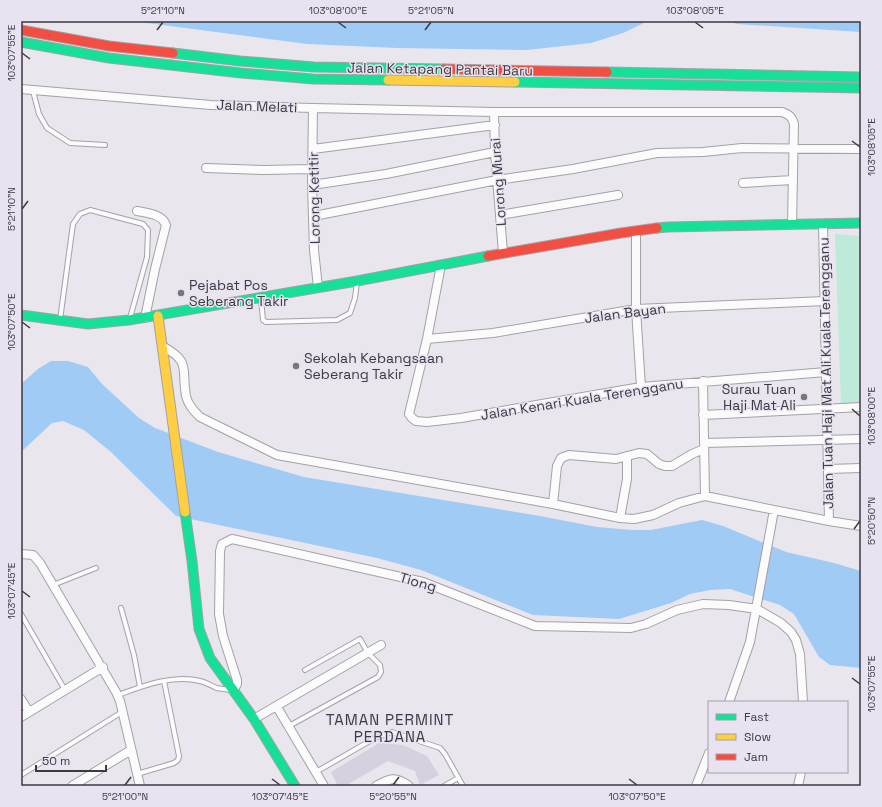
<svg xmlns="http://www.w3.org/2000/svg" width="882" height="807" font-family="'Space Grotesk',sans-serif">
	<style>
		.green { fill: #beead9 }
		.water { fill: #9fcbf4 }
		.building { fill: #d7d0de }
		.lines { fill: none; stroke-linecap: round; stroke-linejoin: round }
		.lane-casing { stroke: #a4a1a7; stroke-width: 6 }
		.street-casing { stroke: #a4a1a7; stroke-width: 10 }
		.fast-casing { stroke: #a4a1a7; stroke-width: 11 }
		.slow-casing { stroke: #a4a1a7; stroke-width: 11 }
		.jam-casing { stroke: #a4a1a7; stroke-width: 11 }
		.lane { stroke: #fcfbfc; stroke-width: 4 }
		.street { stroke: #fcfbfc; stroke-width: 8 }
		.fast { stroke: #16e098; stroke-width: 9 }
		.slow { stroke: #ffcf43; stroke-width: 9 }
		.jam { stroke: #f24e42; stroke-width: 9 }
		.ticks { fill: none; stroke: #3d3a40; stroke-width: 1.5 }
		.poi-dot { fill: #79767d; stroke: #e9e2f1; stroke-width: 1.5 }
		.labels { text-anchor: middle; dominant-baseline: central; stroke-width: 3; stroke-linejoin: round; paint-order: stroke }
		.street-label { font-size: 14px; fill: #3d3a40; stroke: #e9e2f1 }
		.poi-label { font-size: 14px; fill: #3d3a40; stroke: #e9e2f1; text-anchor: start }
		.neighbourhood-label { font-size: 15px; letter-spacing: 1px; fill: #3d3a40; stroke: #e9e2f1 }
		.neatline { fill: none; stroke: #3d3a40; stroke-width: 1.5 }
		.ticks-label { font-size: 10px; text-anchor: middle; fill: #3d3a40 }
	</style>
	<rect width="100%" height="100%" fill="#e9e6ee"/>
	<path class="green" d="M835,234L861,236V402L841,404Z"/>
	<path class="water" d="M132,21H648L623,33L591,43L527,50L398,48L307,44Z
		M727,21H861V32L737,24Z
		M51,361H68L88,367L102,384L139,418L155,428L218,452L304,477L540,516L597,527L632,530H651L702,520L723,526L786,552L834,563L861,571V668L830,665L819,657L794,614L780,605L730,589L710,590L690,594L671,603L619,619L533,615L421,570L377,558L176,516L111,452L84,430L63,421L52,423L21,452V384L38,369Z"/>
	<path class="building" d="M379,743L403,745L427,756L439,775L420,785L415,771L388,761L345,786H338L331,772Z"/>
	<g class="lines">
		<g class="lane-casing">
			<path id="lane" d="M33,91L39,114L47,128L70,143L105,145
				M261,299L263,320L266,322L337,320L350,313L355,298L357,282
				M60,320L73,224L80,214L90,210L143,224L148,230L147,257L130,318
				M53,585L96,568
				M121,608L134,655L140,687
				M21,614L65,690
				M118,695C143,686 173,674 200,681C206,682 211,686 217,688C221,689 226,689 230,690
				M289,726L378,677L381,672L380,665L368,653L360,639L305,670
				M316,772L375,738L392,732L440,748L445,754L463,786
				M137,774L174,763L178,760L179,756L164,681
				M21,775L122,712
				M444,786L458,778"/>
		</g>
		<g class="street-casing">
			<path id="street" d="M21,89L211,105L313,108L494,112H782C790,115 792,117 794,124L792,225
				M313,108L312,185L314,250L318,287
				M494,112L495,152L503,253
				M313,149L495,125
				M206,168L264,170L311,169
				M743,183L793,180
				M312,185L386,174L495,152
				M137,211C147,213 162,214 166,225L155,269L145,318
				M500,215L618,195
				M314,216L497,180L573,169L657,153L703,152L742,148L861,149
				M823,224L829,521
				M636,231V309L641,387
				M441,265L427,339L409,414L412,418L416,421L427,422L461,418L641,387L826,372
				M427,339L493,333L636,309L825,301
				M162,346C192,362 181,369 186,396C188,405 194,411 200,417L277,455L553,504L620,518L634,519L653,515L679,503L705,496L829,521L861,526
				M703,381L705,496
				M703,415L861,407
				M704,443L861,439
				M828,469L861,468
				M553,504L557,466L561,458L569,455L616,459L639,453L647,454L659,464L665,466H672L692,454L704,449
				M620,518L627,479V456
				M21,554L33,555L40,563L116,692L120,701L140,786
				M233,691L237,684V680L223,636L219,614L220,551L222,544L232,539L423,582L535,626L631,628L646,624L677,610L703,604L729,605L757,609L781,623L791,632L796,640L800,654L803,702
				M21,699L29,712
				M729,702L750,642L774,510
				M277,707L324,786
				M21,717L103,667
				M254,719L381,645
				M72,786L131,750
				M376,786C390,778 396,776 409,786
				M696,786L709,753
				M798,786L801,772"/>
		</g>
		<g class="fast-casing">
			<path id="fast" d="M21,42L109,58L241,73L313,79L388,80
				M173,53L240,61L314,67L444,69
				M607,72L861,77
				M515,82L861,88
				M657,228L668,227L861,223
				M21,315L88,324L129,320L357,281L488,256
				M185,512L192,561L199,629L210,658L254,719L295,786"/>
		</g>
		<g class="slow-casing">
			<path id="slow" d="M388,80L515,82
				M158,316L185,512"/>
		</g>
		<g class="jam-casing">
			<path id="jam" d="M21,30L109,46L173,53
				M444,69L607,72
				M488,256L621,233L657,228"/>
		</g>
		<use href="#lane" class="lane"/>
		<use href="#street" class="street"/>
		<use href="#fast" class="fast"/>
		<use href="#slow" class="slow"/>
		<use href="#jam" class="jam"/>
	</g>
	<path class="ticks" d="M338,22L346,28M695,22L703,28M157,30L163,22M425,30L431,22M22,53L30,59M852,141L860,147M22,209L28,201M22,322L30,328M852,409L860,416M854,529L860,521M22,591L30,597M852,678L860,684M272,779L280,785M629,779L637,785M125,785L131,777M393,785L399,777"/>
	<g class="poi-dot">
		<circle cx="181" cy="293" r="4"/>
		<circle cx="296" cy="366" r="4"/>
		<circle cx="804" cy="397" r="4"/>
	</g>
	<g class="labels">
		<g class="street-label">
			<text transform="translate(440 69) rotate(1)">Jalan Ketapang Pantai Baru</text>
			<text transform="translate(257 106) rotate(2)">Jalan Melati</text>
			<text transform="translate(498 182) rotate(-94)">Lorong Murai</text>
			<text transform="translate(314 198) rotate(-91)">Lorong Ketitir</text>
			<text transform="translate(625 313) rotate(-7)">Jalan Bayan</text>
			<text transform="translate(826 373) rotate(-91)">Jalan Tuan Haji Mat Ali Kuala Terengganu</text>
			<text transform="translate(582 399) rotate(-9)">Jalan Kenari Kuala Terengganu</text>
			<text transform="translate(418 582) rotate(16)">Tiong</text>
		</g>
		<g class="poi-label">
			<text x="189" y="285">Pejabat Pos<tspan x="189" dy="16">Seberang Takir</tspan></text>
			<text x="304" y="358">Sekolah Kebangsaan<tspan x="304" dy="16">Seberang Takir</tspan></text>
			<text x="796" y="389" text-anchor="end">Surau Tuan<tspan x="796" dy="16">Haji Mat Ali</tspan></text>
		</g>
		<g class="neighbourhood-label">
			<text x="390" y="719">TAMAN PERMINT<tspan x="390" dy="17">PERDANA</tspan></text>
		</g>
	</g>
	<rect width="882" height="807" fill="none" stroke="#e9e2f1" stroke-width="44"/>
	<rect x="708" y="701" width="140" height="72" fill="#e9e2f1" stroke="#a49faa"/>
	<rect x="716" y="714" width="20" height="6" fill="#16e098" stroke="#a49faa"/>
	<text x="744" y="721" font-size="12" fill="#3d3a40">Fast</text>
	<rect x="716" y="734" width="20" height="6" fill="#ffcf43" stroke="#a49faa"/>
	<text x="744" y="741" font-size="12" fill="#3d3a40">Slow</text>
	<rect x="716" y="754" width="20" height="6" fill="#f24e42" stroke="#a49faa"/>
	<text x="744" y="761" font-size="12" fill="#3d3a40">Jam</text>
	<path d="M36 765v6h70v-6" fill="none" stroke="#3d3a40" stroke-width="2"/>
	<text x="42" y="765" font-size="12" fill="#3d3a40" stroke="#e9e2f1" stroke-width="3" paint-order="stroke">50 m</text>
	<rect x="22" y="22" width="838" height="763" class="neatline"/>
	<g class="ticks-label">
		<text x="163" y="14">5°21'10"N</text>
		<text x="338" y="14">103°08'00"E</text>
		<text x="431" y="14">5°21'05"N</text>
		<text x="695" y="14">103°08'05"E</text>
		<text transform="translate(11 53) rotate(-90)" y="4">103°07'55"E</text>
		<text transform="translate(871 147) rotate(-90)" y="4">103°08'05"E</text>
		<text transform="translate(11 209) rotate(-90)" y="4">5°21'10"N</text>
		<text transform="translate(11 322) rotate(-90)" y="4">103°07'50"E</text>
		<text transform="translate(871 416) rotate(-90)" y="4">103°08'00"E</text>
		<text transform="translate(871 521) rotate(-90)" y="4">5°20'50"N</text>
		<text transform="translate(11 591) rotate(-90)" y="4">103°07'45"E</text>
		<text transform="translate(871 684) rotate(-90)" y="4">103°07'55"E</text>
		<text x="125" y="800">5°21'00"N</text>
		<text x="280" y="800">103°07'45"E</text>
		<text x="393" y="800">5°20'55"N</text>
		<text x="637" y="800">103°07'50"E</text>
	</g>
</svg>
